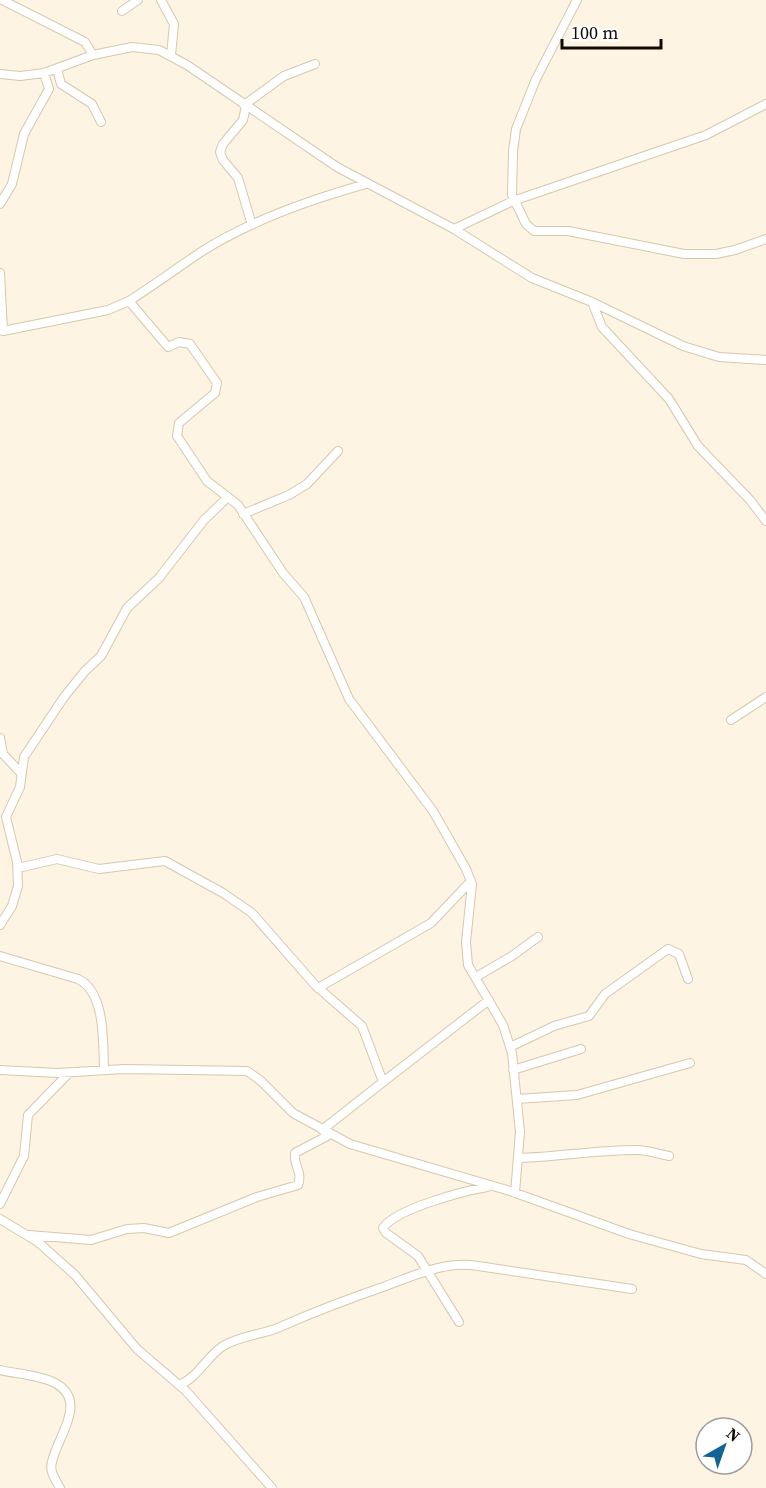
<svg xmlns="http://www.w3.org/2000/svg" width="766" height="1488" font-family="'Source Serif 4',serif">
	<style>
		.lines { fill: none; stroke-linecap: round; stroke-linejoin: round }
		.minor-casing { stroke: #d7c7ac; stroke-width: 10 }
		.minor { stroke: #fff; stroke-width: 8 }
	</style>
	<rect width="100%" height="100%" fill="#fef4e3"/>
	<g class="lines">
		<g class="minor-casing">
			<path id="minor" d="M2,0L85,42L93,55
				M161,0L174,24L171,55
				M577,0L536,79L516,129L513,151L512,195L526,224L534,231H568L684,254H716L735,250L766,239
				M122,11L138,0
				M57,69L61,84L92,104L101,122
				M0,74L20,76L44,73L93,55L132,47L159,50L187,65L337,167L454,229L532,278L592,302L683,346L719,357L766,360
				M244,105L284,76L315,64
				M246,106L243,120L223,144L220,152L223,160L238,178L252,225
				M0,204L12,184L24,134L49,89L44,73
				M454,229L513,201L706,135L766,104
				M0,273L3,331L108,310L129,301L168,347L179,342L190,344L217,383L215,393L179,423L177,436L207,481L238,505L283,573L304,597L349,699L433,811L466,869L472,884L466,942L468,965L503,1025L512,1053L520,1132L515,1193
				M129,301C154,285 177,268 201,252C248,222 312,199 366,184
				M592,302L602,327L669,399L698,446L750,500L766,521
				M243,514L289,495L307,484L338,451
				M731,720L766,697
				M0,738L3,754L20,772
				M18,868L57,859L99,869L165,861L223,893L252,913L315,985L362,1026L383,1082L322,1130
				M0,925L12,906L18,886L17,862L6,817L20,787L24,757L64,697L85,671L101,656L127,608L159,578L204,520L228,497
				M0,956L78,979C106,992 103,1044 104,1070
				M476,977L512,956L538,937
				M318,988L431,923L471,881
				M510,1047L554,1026L589,1016L605,994L668,949L679,954L688,979
				M0,1070L58,1073L124,1069L247,1071L261,1081L293,1113L350,1144L510,1191L629,1234L701,1254L746,1260L766,1274
				M513,1070L581,1049
				M383,1082L489,1000
				M517,1099L577,1095L690,1063
				M519,1158C558,1157 597,1150 637,1150C647,1150 659,1154 669,1156
				M0,1204L24,1156L28,1115L69,1073
				M0,1219L38,1242L75,1275L137,1349L186,1391L272,1488
				M29,1235L91,1240L127,1229L144,1228L169,1233L257,1197L298,1185C303,1172 293,1165 295,1153L329,1135
				M459,1322L418,1256L386,1233L383,1228C395,1209 464,1191 487,1187
				M0,1370C17,1374 40,1375 55,1383C89,1401 57,1437 52,1462C49,1472 56,1480 60,1488
				M179,1385C199,1377 206,1357 223,1346C241,1335 262,1335 280,1327C314,1312 348,1299 383,1287C413,1276 439,1263 471,1265L632,1289"/>
		</g>
		<use href="#minor" class="minor"/>
	</g>
	<g transform="translate(724 1446) rotate(40)"><circle r="28" fill="#ffffff" stroke="#9f9d9a" stroke-width="1.5"/>
	<path d="M0-4.5L10 22L0 15L-10 22Z" fill="#136496"/>
	<text y="-9" font-size="16" font-weight="bold" text-anchor="middle" fill="#100b03">N</text>
	</g>
	<path d="M562 39v9h99v-9" fill="none" stroke="#100b03" stroke-width="3"/>
	<text x="571" y="39" font-size="18" fill="#100b03" stroke="#ffffff" stroke-width="4.5" paint-order="stroke">100 m</text>
</svg>
